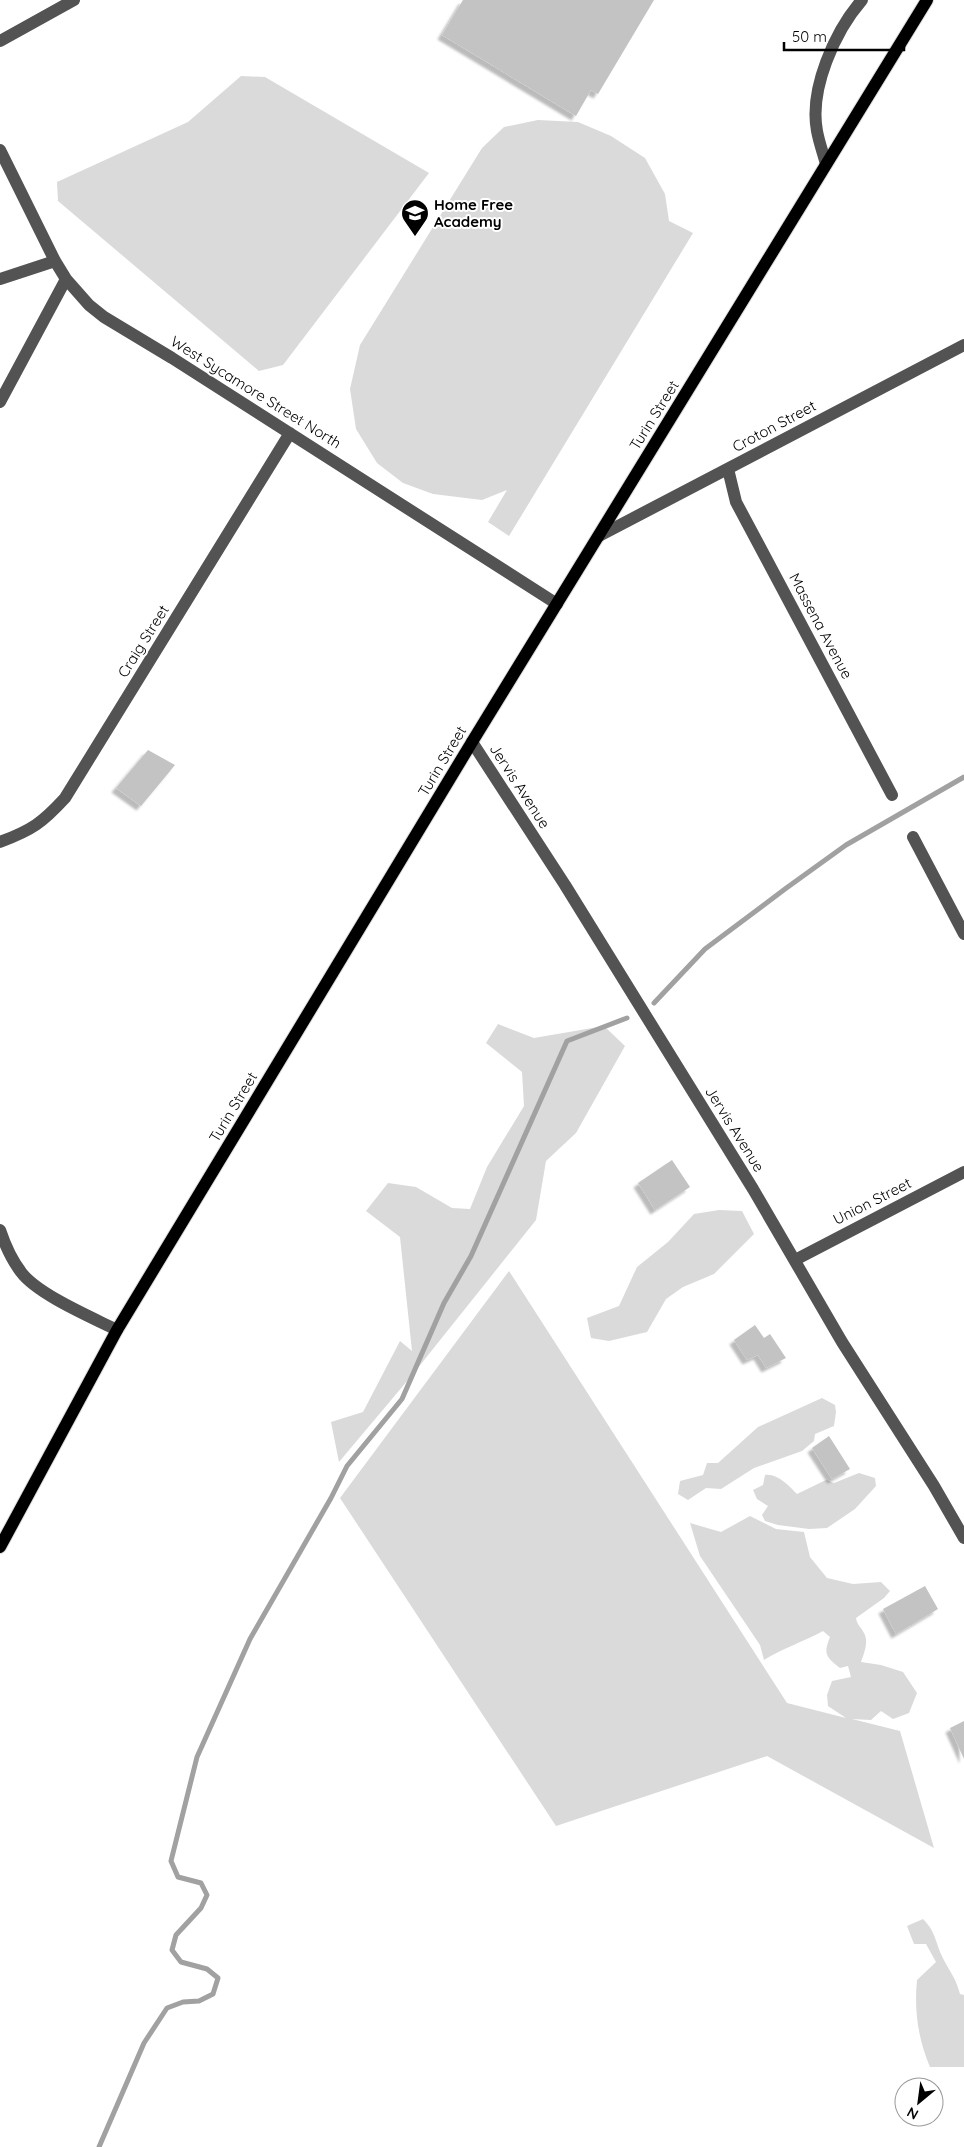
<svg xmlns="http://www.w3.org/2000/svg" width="964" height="2147" font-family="Quicksand,sans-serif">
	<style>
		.green { fill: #dadada }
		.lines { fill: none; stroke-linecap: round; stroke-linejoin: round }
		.stream { stroke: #a1a1a1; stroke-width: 5 }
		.building { fill: #c3c3c3; filter: url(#shadow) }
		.major-casing { stroke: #dbdbdb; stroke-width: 14 }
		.minor { stroke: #535353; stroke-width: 12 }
		.major { stroke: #000; stroke-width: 12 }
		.labels { text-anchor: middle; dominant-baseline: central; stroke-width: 4; stroke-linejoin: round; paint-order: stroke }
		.poi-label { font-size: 15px; font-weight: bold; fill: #000; stroke: #fff; text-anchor: start }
		.street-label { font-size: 15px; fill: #000; stroke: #fff }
	</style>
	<defs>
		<filter id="shadow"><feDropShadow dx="-4.5" dy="4.5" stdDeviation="1" flood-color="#0004"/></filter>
	</defs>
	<rect width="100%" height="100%" fill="#fff"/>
	<path class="green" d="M241,76L265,77L429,173L283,365L259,371L58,201L57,182L188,122Z
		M538,120L578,122L611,136L645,158L665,194L669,221L693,233L509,536L488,522L507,490L482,500L433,494L403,483L377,463L356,429L350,389L360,345L482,148L504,127Z
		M498,1024L534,1038L604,1026L625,1046L576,1133L546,1161L536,1220L413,1374L339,1462L331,1422L363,1412L400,1341L412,1351L400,1237L366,1211L388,1183L416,1187L452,1208L470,1209L487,1167L524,1106L522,1072L486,1043Z
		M719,1210L742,1211L754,1234L714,1274L683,1287L666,1299L647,1332L609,1341L591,1338L587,1318L619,1306L637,1267L668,1242L694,1214Z
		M509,1271L787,1703L846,1718L828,1706L827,1695L832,1681L851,1677L848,1666L840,1668C826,1657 823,1654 830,1637L823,1631C803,1642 783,1648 764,1660L760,1645L700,1556L690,1523L721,1532L750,1516L776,1529L804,1532L810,1557L827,1578L853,1584L881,1582L890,1591L884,1598L856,1618C857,1625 861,1627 864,1633C869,1642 864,1653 861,1662L881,1665L903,1672L917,1693L909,1713L893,1719L881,1711L871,1720L852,1719L900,1731L934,1848L767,1756L556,1826L340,1498Z
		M822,1398L835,1405L836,1412L834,1426L815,1434L814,1441L802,1451L754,1468L721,1489L706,1488L688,1500L678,1494L680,1481L703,1475L707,1463H718L758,1427Z
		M859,1473L875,1478L876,1486L855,1509L827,1528L809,1529L778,1525L765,1521L762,1515L768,1506L757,1499L753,1490L763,1485L765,1475C777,1473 789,1486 797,1494L826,1480L834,1483Z
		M923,1919C935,1931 935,1940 941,1954C948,1970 955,1975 960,1994L964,1995V2067H930C918,2039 914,2010 917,1980L936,1962L926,1944H914L907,1926Z"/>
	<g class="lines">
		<path class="stream" d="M654,1003L705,949L785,889L846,845L964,777
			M99,2147L144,2043L167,2008L183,2002L199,2001L213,1994L218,1978L207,1969L181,1962L172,1950L176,1935L201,1908L207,1895L201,1883L178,1877L171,1861L197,1757L250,1639L331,1498L347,1466L402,1399L444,1303L471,1256L567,1041L627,1018"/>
	</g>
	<path class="building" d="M463,0H654L598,94L591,90L576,116L442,35Z
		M148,750L175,765L141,806L116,788Z
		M672,1160L690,1187L655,1210L638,1183Z
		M755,1325L764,1338L770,1334L786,1358L766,1368L758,1355L747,1360L734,1340Z
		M829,1436L850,1469L832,1479L812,1448Z
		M925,1586L938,1609L896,1634L883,1609Z
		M964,1721V1759L950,1728Z"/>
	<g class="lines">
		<g class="major-casing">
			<path id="major" d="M0,1547L117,1330L472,742L927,0"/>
		</g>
		<path class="minor" d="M0,41L74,0
			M0,150L55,261L66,279L89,305L104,317L172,358L557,604
			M826,164C823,153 819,142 817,131C809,89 835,31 862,0
			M0,279L55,261
			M0,402L66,279
			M728,469L736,502L892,795
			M599,536L964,345
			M472,742L565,885L753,1189L842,1342L934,1486L964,1538
			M913,837L964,934
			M0,842C32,830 42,823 65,798L290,433
			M0,1230C5,1245 11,1259 21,1272C37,1294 91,1317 117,1330
			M795,1260L964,1172"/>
		<use href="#major" class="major"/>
	</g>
	<defs>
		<g id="school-pin" transform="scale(1.4375)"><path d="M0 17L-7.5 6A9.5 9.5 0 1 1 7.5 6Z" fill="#000" stroke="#fff"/><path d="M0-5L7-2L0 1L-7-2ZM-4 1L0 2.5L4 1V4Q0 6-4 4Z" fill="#fff"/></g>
	</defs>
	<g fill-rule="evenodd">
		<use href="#school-pin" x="415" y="213"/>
	</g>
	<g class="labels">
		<g class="poi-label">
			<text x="434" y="204">Home Free<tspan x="434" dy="17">Academy</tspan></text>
		</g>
		<g class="street-label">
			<text transform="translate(256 392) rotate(32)">West Sycamore Street North</text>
			<text transform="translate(654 415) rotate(-58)">Turin Street</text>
			<text transform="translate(774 426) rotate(-28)">Croton Street</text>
			<text transform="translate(821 626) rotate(62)">Massena Avenue</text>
			<text transform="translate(143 641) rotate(-58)">Craig Street</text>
			<text transform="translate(442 761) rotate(-59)">Turin Street</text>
			<text transform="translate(520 786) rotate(57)">Jervis Avenue</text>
			<text transform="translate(233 1107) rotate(-59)">Turin Street</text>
			<text transform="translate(735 1129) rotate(58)">Jervis Avenue</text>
			<text transform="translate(872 1201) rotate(-27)">Union Street</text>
		</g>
	</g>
	<g transform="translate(919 2102) rotate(209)"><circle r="24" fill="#ffffff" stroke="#999999"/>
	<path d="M0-4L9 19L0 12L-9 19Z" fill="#000000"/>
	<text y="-8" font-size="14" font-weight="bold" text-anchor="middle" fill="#000000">N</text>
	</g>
	<path d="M784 42v8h120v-8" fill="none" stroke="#000000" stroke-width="2.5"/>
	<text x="792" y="42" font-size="15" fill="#000000" stroke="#ffffff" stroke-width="4" paint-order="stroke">50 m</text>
</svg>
